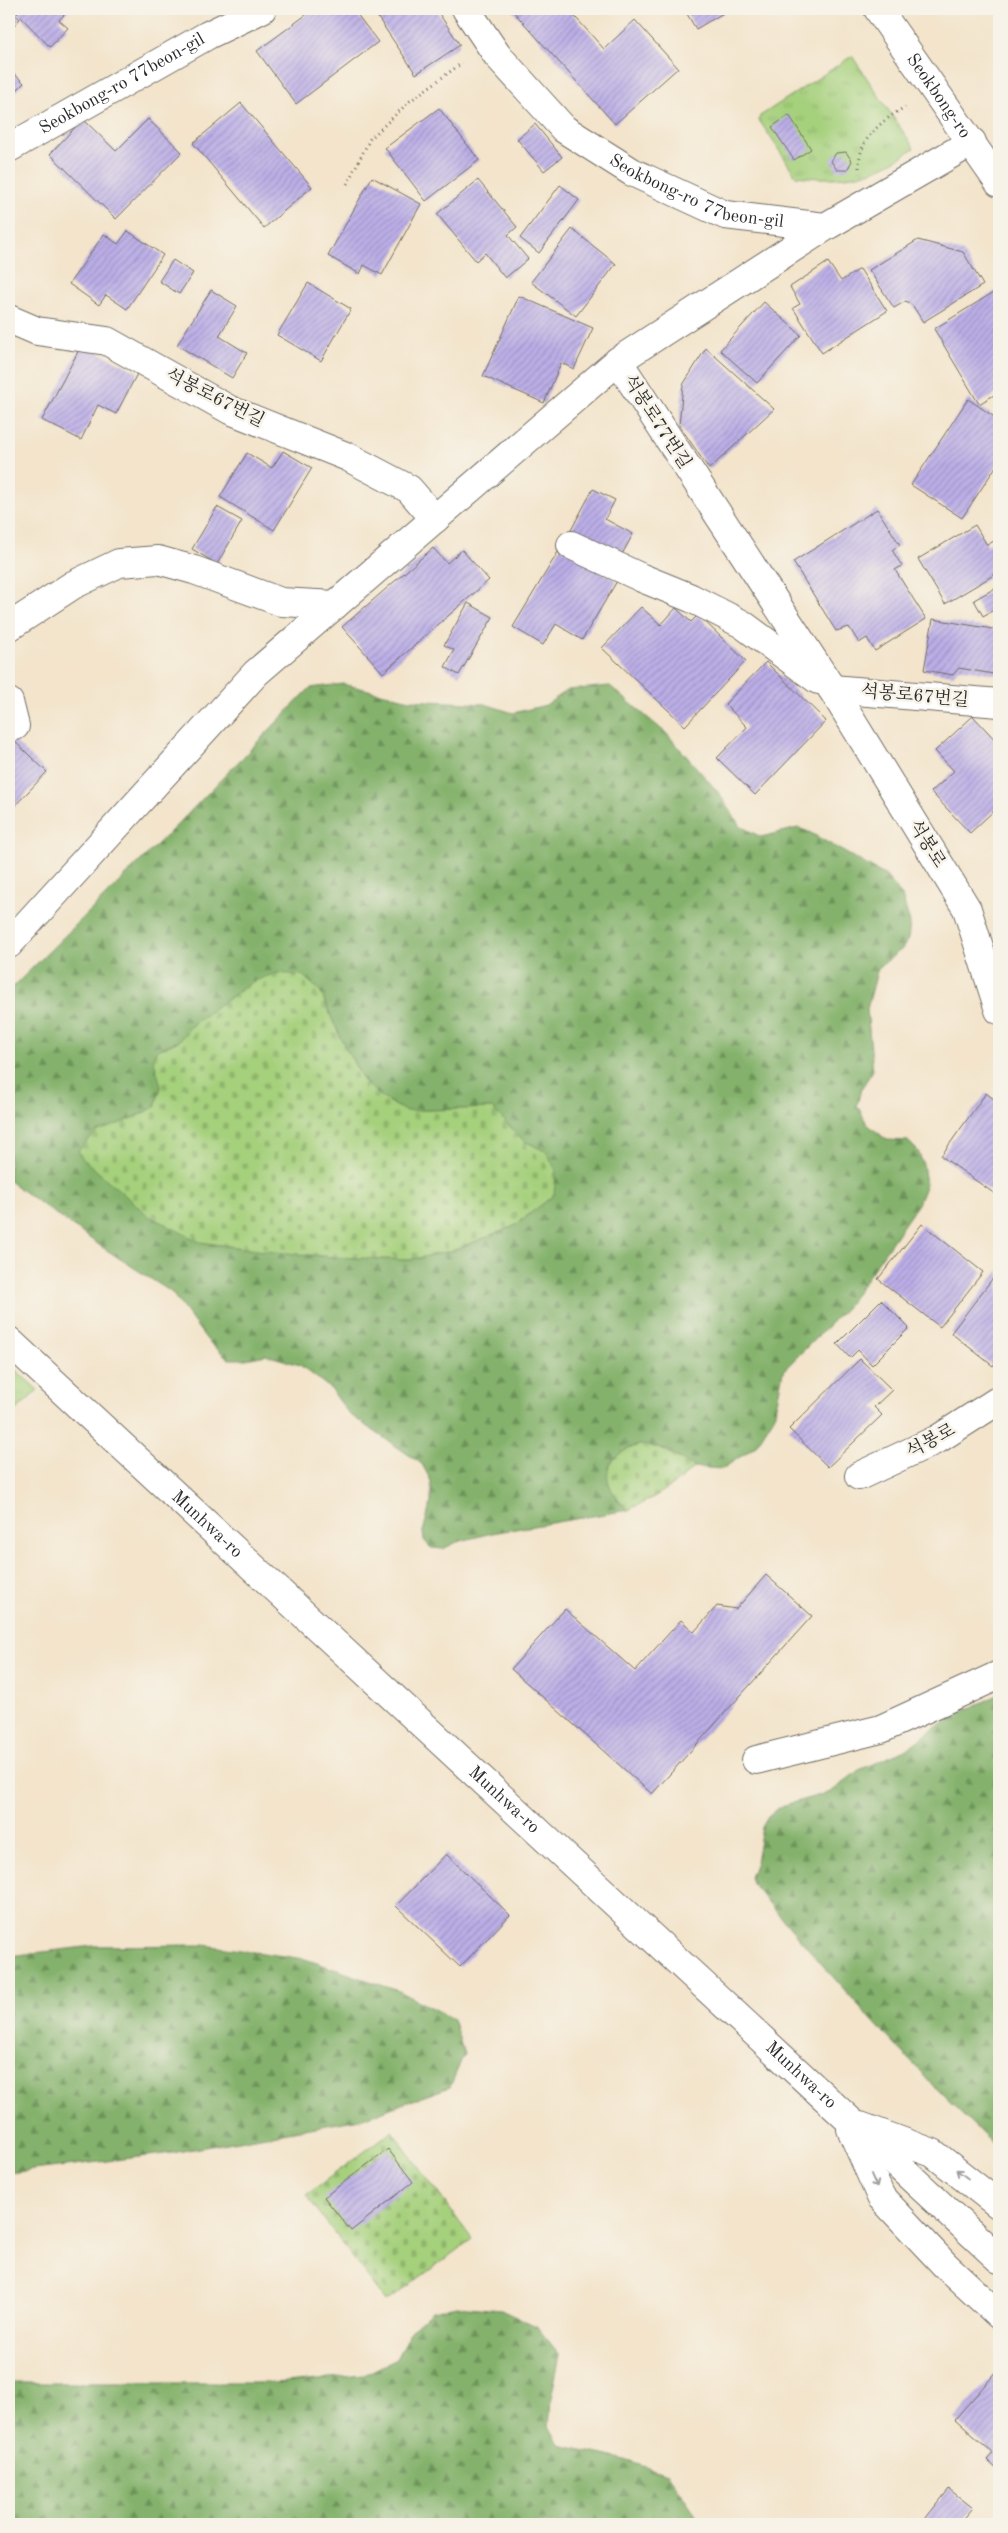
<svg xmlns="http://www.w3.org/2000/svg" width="1008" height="2533" font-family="'Old Standard TT','Noto Serif KR',serif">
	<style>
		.grass { fill: url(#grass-tufts); stroke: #687e54 }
		.forest { fill: url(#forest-firs); stroke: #586e4c; fill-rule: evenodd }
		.cemetery { fill: url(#cemetery-stones); stroke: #687e54 }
		.building { fill: url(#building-hatch) }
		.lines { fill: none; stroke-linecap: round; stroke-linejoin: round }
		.minor-casing { stroke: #716c63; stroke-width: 30 }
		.major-casing { stroke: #716c63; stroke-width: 30 }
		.path { stroke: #716c63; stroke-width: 3; stroke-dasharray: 1 4; stroke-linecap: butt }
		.minor { stroke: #fff; stroke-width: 28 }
		.major { stroke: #fff; stroke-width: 28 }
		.oneway { stroke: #a0a0a0 }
		.labels { text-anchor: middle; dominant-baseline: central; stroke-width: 5; stroke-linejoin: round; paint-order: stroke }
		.street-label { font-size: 18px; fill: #2b2b2b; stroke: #f7f3e8 }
	</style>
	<defs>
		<pattern id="grass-tufts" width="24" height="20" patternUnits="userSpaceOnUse" patternTransform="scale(1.25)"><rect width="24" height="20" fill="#a5d07c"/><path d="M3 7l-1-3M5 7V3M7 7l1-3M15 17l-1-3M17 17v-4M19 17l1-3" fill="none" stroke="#8eb36b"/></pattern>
		<pattern id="forest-firs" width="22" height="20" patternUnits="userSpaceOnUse" patternTransform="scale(1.25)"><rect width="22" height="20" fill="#84b26c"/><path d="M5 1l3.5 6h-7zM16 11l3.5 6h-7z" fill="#6c9159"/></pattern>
		<pattern id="cemetery-stones" width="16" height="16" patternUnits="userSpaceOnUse" patternTransform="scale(1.25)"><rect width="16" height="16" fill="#a5d07c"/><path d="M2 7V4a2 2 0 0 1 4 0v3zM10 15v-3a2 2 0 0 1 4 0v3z" fill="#8eb36b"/></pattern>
		<pattern id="building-hatch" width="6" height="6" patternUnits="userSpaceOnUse" patternTransform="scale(1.25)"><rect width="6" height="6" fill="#bcafe8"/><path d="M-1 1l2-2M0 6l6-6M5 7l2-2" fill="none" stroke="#998fbc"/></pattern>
	</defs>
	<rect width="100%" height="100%" fill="#f7f3e8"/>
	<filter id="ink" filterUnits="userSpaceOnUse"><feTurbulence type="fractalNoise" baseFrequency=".02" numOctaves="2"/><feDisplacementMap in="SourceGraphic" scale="10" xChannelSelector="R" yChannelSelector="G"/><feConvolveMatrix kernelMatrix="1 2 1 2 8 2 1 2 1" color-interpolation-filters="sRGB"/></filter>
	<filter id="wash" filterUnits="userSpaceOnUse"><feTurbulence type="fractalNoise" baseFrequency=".0096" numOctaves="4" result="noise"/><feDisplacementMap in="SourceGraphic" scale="20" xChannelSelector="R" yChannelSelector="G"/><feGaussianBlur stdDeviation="1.12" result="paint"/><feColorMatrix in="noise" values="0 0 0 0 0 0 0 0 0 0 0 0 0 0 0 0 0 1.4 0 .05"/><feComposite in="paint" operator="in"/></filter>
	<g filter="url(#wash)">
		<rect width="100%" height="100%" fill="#f3e4cb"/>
		<path class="grass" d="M852,56L914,148C876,176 843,182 796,176L759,120L760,116Z
			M9,1364L38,1390L9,1417Z"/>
		<path class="forest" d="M343,684L410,700L485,704L513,713L546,705L568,690L610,686L667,734L718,792L740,826L761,837L798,828L809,832L886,876L902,896L910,923L908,940L902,949L878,968L867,1009L873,1070L861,1089L857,1105L867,1124L887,1140L908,1141L918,1151L923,1164L926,1184L918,1204L846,1308L783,1371L774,1417L755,1447L722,1469L694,1467L667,1450L640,1445L629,1448L620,1455L617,1500L628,1510L492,1533L457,1542L443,1549L431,1548L424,1540L423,1532L431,1501V1481L422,1464L349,1414L331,1389L300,1365L266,1355L246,1359H229L208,1341L171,1292L102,1247L9,1181V991L179,823L310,688ZM252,982L320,991L340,1037L364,1082L381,1097L405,1111L492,1108L524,1141L547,1152L554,1195L514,1226L454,1250L409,1260L334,1257L264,1251L200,1242L129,1120L155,1107L161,1087L163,1047L179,1041L193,1024Z
			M999,1694V2150C911,2066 830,1976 752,1883L750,1877L756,1862L762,1827L768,1817L781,1806L831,1792L859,1770L905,1750L946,1720Z
			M204,1945L305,1959L399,1991L453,2019L464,2054L450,2087L360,2119L172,2153L9,2173V1956L93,1946Z
			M457,2306L501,2310L537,2327L560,2355L551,2398L549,2427L559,2445L621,2459L667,2474L702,2524H9V2383H274L364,2375L396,2359L411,2330L432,2311Z"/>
		<path class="cemetery" d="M276,973L302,975L320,991L340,1037L364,1082L381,1097L405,1111L492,1108L524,1141L547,1152L556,1171L554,1195L514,1226L454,1250L409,1260L334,1257L264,1251L200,1242L149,1216L82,1158L78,1151L96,1132L129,1120L155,1107L161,1087L153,1057L156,1051L179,1041L193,1024L252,982Z
			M640,1445C661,1445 676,1457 694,1467C675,1486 652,1499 628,1510C600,1484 598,1457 640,1445Z
			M392,2131L472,2239L386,2302L306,2195Z"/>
		<g id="blocks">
			<path class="building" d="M9,9L20,19L9,31Z
				M19,9H70L59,20L68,28L50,47L16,12Z
				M314,9H353L378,42L296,104L257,51Z
				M372,9H436L460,45L416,74Z
				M511,9H568L604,49L635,20L678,68L615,124Z
				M684,9H730L696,29Z
				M9,69L24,83L9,98Z
				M241,103L312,187L264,228L193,143Z
				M439,108L479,160L426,201L385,148Z
				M789,115L811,149L794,160L772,127Z
				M83,119L116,151L148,119L182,152L116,219L50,154Z
				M535,124L562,157L544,171L517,139Z
				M846,152L852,161L847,170H837L831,161L836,153Z
				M372,177L421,204L382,275L364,265L360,274L328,256Z
				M478,180L517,227L508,235L528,259L505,278L485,253L476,261L437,214Z
				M560,185L579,200L539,253L520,238Z
				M572,229L616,264L576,316L531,282Z
				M128,231L163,255L127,309L106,295L99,305L69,284L104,234L118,244Z
				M918,240L963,252L983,285L923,322L913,306L906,301L894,308L869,270Z
				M173,260L193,273L179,294L159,281Z
				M828,262L841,281L860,269L887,311L822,353L793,308L800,304L790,287Z
				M308,283L351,309L321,361L277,335Z
				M999,289V392L979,404L934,329Z
				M211,290L237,306L219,336L247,353L232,378L177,345Z
				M519,296L593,328L574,369L561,363L544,403L483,376Z
				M764,302L801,335L757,383L720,350Z
				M82,344L138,372L116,414L98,405L81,440L42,420Z
				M706,348L774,409L709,469L679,425L683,385Z
				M968,399L999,420V462L962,518L911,485Z
				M283,451L312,468L274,530L220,497L247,453L272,468Z
				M593,489L615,500L605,519L633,534L620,558L570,532Z
				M217,507L242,521L217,564L192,549Z
				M877,509L900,545L892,550L902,566L895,570L926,619L875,651L867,638L859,643L849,627L836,631L793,562Z
				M975,525L987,545L999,538V572L945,604L918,559Z
				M561,547L617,581L582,640L556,624L543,645L513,627Z
				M433,548L447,563L462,550L489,580L383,673L342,627Z
				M999,586V607L983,616L974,600Z
				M468,603L493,617L459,675L445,667L454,650L444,645Z
				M641,607L661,625L676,608L691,622L698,615L746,661L685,726L602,648Z
				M933,619L999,630V675L959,668L953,675L924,670Z
				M766,662L826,721L755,795L717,758L747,727L725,704Z
				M973,716L999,744V806L970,833L931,792L954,771L935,751Z
				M10,737L47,772L9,812V738Z
				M986,1093L999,1103V1188L995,1194L941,1156Z
				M922,1224L983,1272L940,1327L878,1279Z
				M999,1270V1357L993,1366L951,1333Z
				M881,1300L909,1328L872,1365L858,1350L850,1358L837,1344Z
				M860,1359L892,1390L874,1407L882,1415L828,1467L789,1429Z
				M766,1575L812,1616L652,1794L511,1669L565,1609L635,1671L681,1620L694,1632L717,1606L736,1609Z
				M446,1854L510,1915L460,1967L396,1906Z
				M388,2149L413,2182L351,2231L324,2197Z
				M999,2369V2471L987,2460L993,2453L955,2419Z
				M949,2489L973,2508L959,2524H921Z"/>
		</g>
	</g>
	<g filter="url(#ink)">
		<use href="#blocks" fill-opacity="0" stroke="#716c63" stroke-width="1"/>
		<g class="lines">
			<g class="minor-casing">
				<g id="minor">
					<path id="s1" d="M466,9L497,55L564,129L632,172L725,215L825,227L972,142"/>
					<path id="s2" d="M9,148L208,35L262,9"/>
					<path d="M825,227L618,361L832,689L967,909L999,1010"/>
					<path d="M9,319L37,331L107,341L230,410L348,457L409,489L435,519"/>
					<path d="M571,545L642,578L691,598L742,624L818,680"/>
					<path d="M9,627L73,585L119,563L158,560L194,570L281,602L335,605"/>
					<path d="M832,689L999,703"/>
					<path d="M9,702L15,726"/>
					<path d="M9,944L256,673L618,361"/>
					<path d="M859,1476L938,1439L999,1400"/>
					<path d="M756,1760L881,1729L999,1675"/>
				</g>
			</g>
			<g class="major-casing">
				<g id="major">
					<path id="s3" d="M878,9L999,183"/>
					<path id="s4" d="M9,1341L999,2259"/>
					<path d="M860,2126L933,2153L999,2205"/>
					<path d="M851,2129L881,2197L946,2266L999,2315"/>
				</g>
			</g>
			<path class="path" d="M859,168C858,138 882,121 905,107
				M347,184L370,139L410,101L462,63"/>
			<use href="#minor" class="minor"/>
			<use href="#major" class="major"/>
		</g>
		<defs><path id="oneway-shaft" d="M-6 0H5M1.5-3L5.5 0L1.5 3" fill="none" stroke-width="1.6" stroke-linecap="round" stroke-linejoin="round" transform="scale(1.25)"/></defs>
		<g class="oneway">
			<use href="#oneway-shaft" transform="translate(962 2174) rotate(-143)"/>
			<use href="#oneway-shaft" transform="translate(874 2181) rotate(66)"/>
		</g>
	</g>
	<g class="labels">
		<g class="street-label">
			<text stroke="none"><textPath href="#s2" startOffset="130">Seokbong-ro 77beon-gil</textPath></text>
			<text stroke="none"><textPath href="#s3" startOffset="106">Seokbong-ro</textPath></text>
			<text stroke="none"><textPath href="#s1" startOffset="304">Seokbong-ro 77beon-gil</textPath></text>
			<text transform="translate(215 398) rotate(27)">석봉로67번길</text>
			<text transform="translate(657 422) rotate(57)">석봉로77번길</text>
			<text transform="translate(915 696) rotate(5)">석봉로67번길</text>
			<text transform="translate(927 844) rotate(58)">석봉로</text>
			<text transform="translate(931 1441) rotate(-28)">석봉로</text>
			<text stroke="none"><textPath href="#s4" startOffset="270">Munhwa-ro</textPath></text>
			<text stroke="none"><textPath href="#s4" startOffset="675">Munhwa-ro</textPath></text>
			<text stroke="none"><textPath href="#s4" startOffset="1080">Munhwa-ro</textPath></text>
		</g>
	</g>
	<rect width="1008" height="2533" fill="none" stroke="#f7f3e8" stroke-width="30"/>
</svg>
